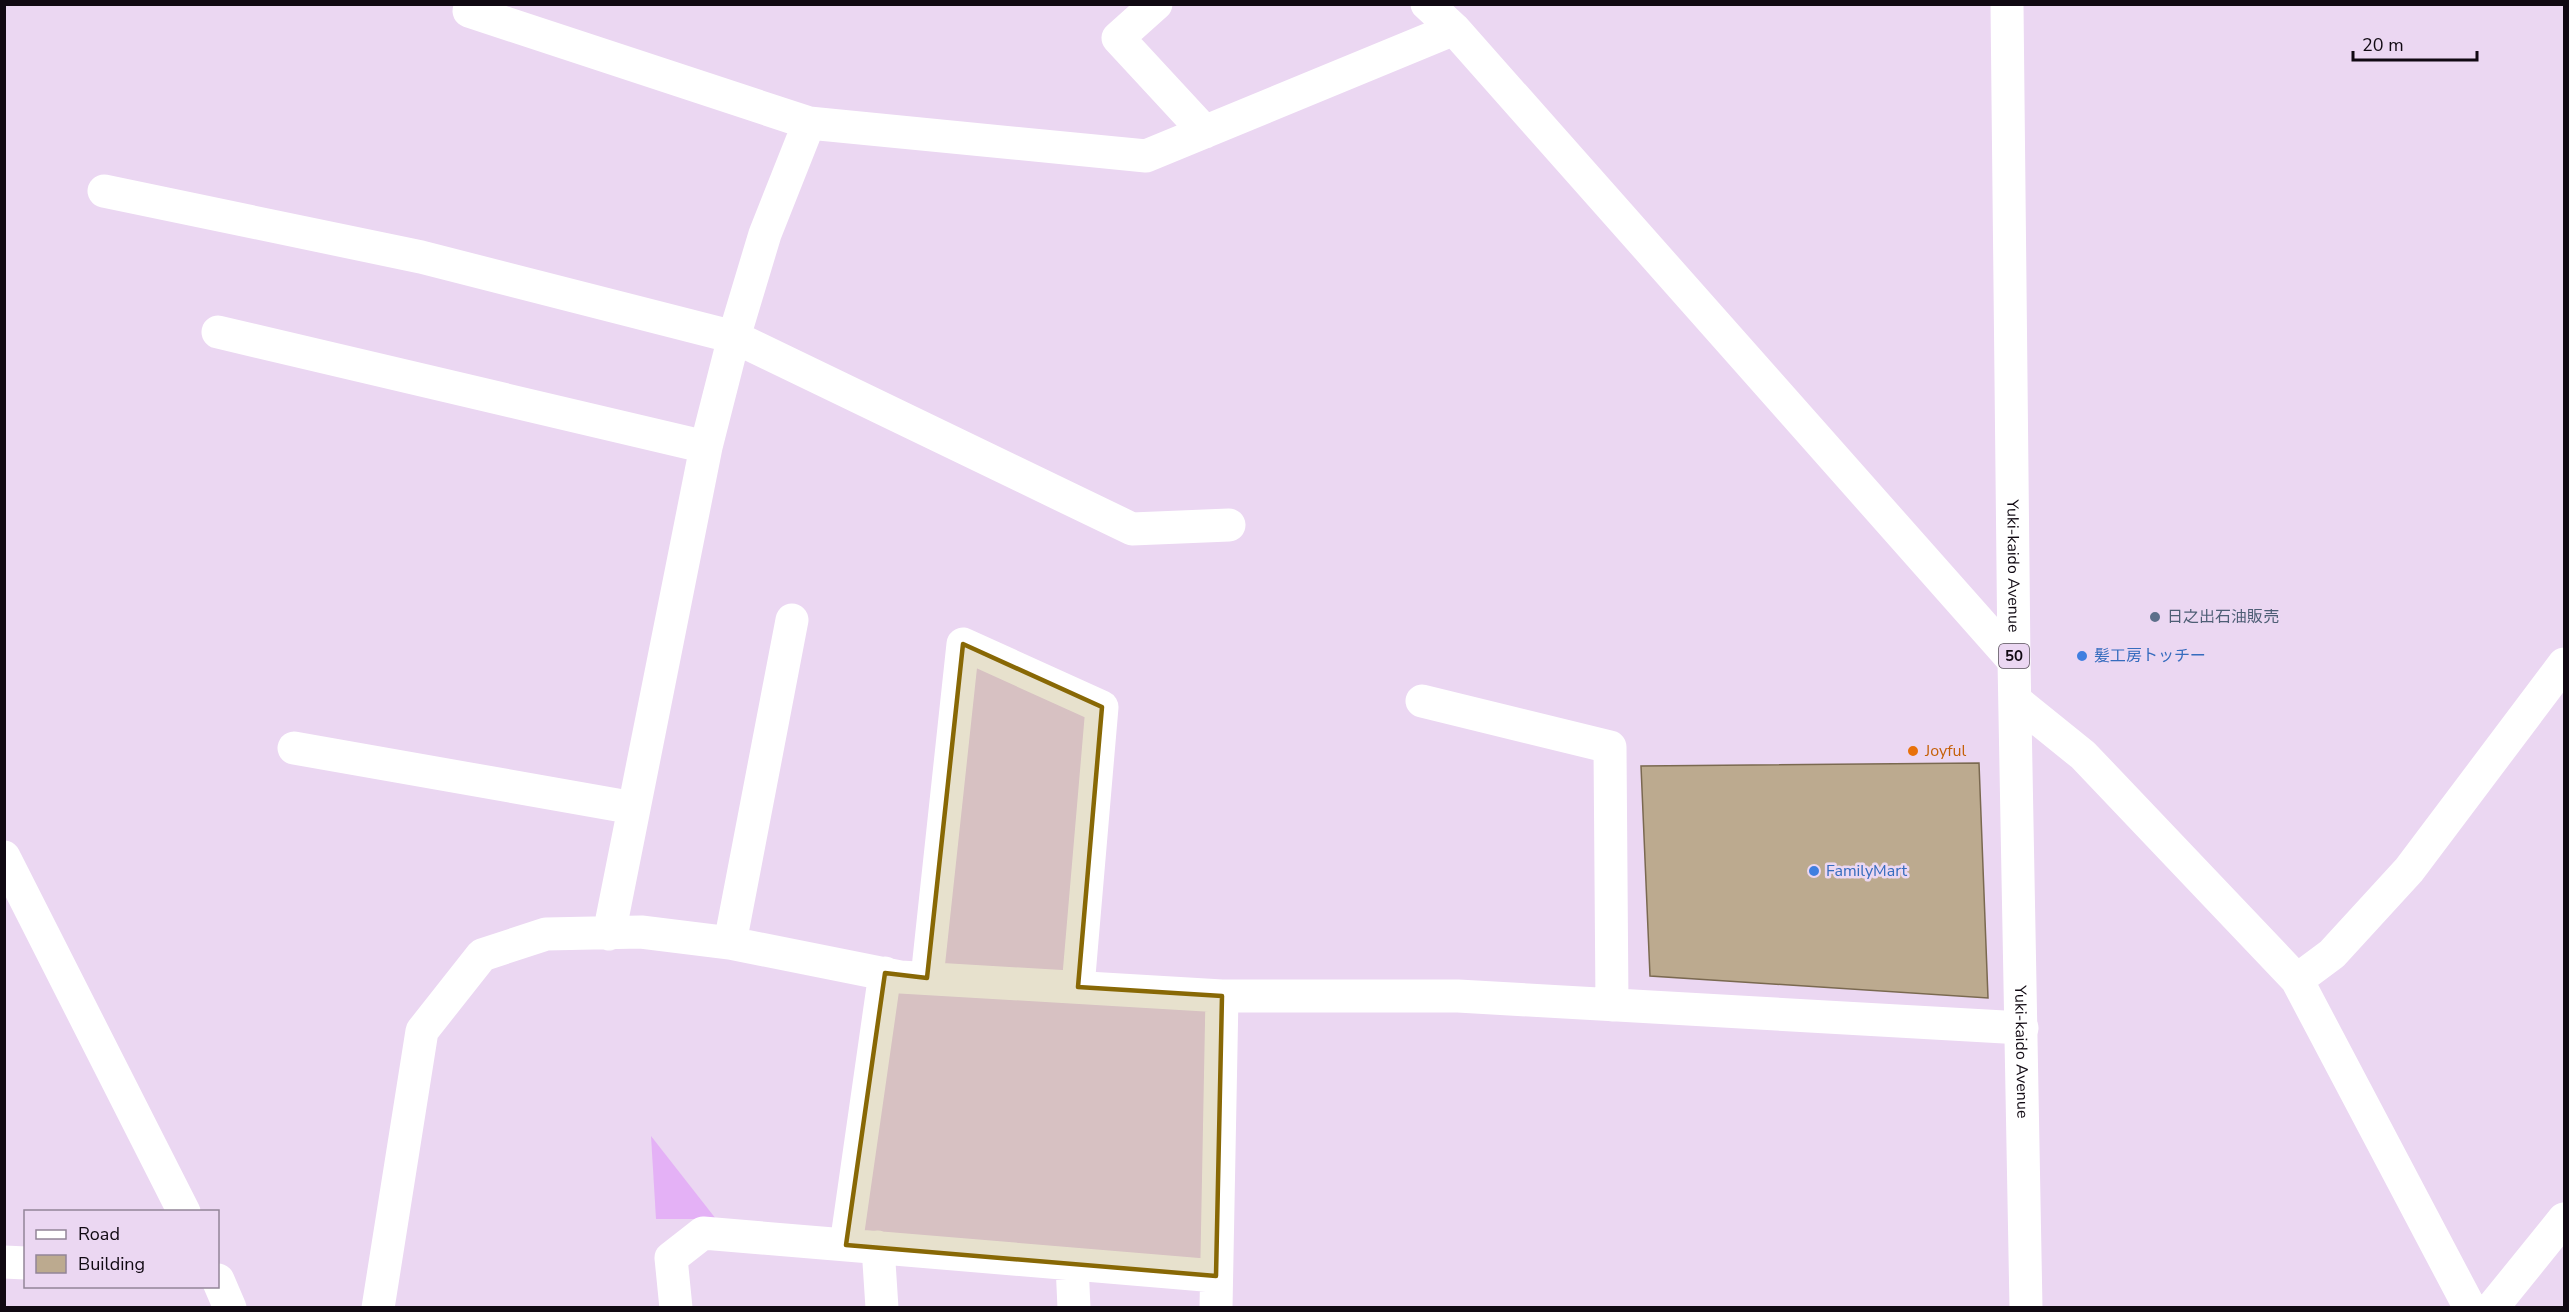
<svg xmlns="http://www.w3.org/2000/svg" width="2569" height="1312" font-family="'Nunito Sans','Noto Sans JP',sans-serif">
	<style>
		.green { fill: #e4b1f6 }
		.building { fill: #bcaa8f; stroke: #7a6950; stroke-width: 1.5 }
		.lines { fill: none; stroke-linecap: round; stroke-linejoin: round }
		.street { stroke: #fff; stroke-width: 33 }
		.secondary { stroke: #fff; stroke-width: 33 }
		.highway { stroke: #fff; stroke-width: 33 }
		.marked { fill: #886805; fill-opacity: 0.2; stroke: #886805; stroke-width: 4.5; stroke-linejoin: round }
		.service-dot { fill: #5c6f8a; stroke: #ebd7f2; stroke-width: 2 }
		.shop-dot { fill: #3f7fe0; stroke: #ebd7f2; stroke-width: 2 }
		.food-dot { fill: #e8710a; stroke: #ebd7f2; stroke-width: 2 }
		.labels { text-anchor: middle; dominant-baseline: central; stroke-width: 5; stroke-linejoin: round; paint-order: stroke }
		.shield { fill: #ebd7f2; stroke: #524755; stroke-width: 1.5 }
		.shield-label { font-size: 15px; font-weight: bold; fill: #100912 }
		.street-label { font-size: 16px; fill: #100912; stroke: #ebd7f2 }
		.service-label { font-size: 16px; fill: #4e5e75; stroke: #ebd7f2; text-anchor: start }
		.shop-label { font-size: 16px; fill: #366cbe; stroke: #ebd7f2; text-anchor: start }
		.food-label { font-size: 16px; fill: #c56008; stroke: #ebd7f2; text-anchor: start }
	</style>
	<rect width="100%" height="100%" fill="#ebd7f2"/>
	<path class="green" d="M651,1136L716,1219H656Z"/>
	<path class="building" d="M1979,763L1988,998L1650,976L1641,766Z"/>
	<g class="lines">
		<path class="street" d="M475,4L469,11L809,123
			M1156,4L1118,38L1205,132
			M1427,4L1454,29L2014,661
			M104,191L421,257L734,337L1132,529L1229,525
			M218,332L706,447
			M1422,701L1610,747L1612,1005
			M2016,701L2083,755L2297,980L2470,1308
			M294,748L634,808
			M609,934L706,447L734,337L765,234L809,123L1146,156L1454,29
			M730,943L792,620
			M927,978L963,644L1102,707L1078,987
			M2297,980L2332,954L2409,870L2564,664
			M846,1245L885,973
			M878,1247L882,1308
			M4,1262L26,1263
			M1072,1264L1074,1308
			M378,1308L422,1031L482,955L546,934L641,932L730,943L900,977L1222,996H1458L2022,1028
			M676,1308L671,1258L703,1233L1216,1276
			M1216,1308L1222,996
			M2492,1308L2564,1219"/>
		<path class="secondary" d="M4,857L184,1212
			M218,1280L230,1308"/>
		<path class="highway" id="s1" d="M2007,4L2014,661L2026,1308"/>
	</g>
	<path class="marked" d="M963,644L1102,707L1078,987L1222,996L1216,1276L846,1245L885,973L927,978Z"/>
	<circle class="service-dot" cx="2155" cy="617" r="6"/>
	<g class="shop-dot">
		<circle cx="2082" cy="656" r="6"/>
		<circle cx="1814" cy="871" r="6"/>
	</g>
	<circle class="food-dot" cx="1913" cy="751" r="6"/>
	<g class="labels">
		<rect class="shield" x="1999" y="644" width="30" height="24" rx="4.5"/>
		<g class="shield-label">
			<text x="2014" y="656">50</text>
		</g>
		<g class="street-label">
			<text stroke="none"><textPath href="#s1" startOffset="562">Yuki-kaido Avenue</textPath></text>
			<text stroke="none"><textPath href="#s1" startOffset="1048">Yuki-kaido Avenue</textPath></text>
		</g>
		<g class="service-label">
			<text x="2167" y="617">日之出石油販売</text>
		</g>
		<g class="shop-label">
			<text x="2094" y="656">髪工房トッチー</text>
			<text x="1826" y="871">FamilyMart</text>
		</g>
		<g class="food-label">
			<text x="1925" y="751">Joyful</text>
		</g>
	</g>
	<rect width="2569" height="1312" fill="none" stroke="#100912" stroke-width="12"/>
	<rect x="24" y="1210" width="195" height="78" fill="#ebd7f2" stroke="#938598" stroke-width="1.5"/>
	<rect x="36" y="1230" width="30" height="9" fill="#ffffff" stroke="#938598" stroke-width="1.5"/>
	<text x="78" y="1240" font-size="18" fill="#100912">Road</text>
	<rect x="36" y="1255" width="30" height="18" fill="#bcaa8f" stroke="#938598" stroke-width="1.5"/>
	<text x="78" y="1270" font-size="18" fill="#100912">Building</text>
	<path d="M2353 51v9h124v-9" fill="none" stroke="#100912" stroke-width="3"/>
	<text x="2362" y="51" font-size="18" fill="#100912" stroke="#ebd7f2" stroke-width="4.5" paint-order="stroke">20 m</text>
</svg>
